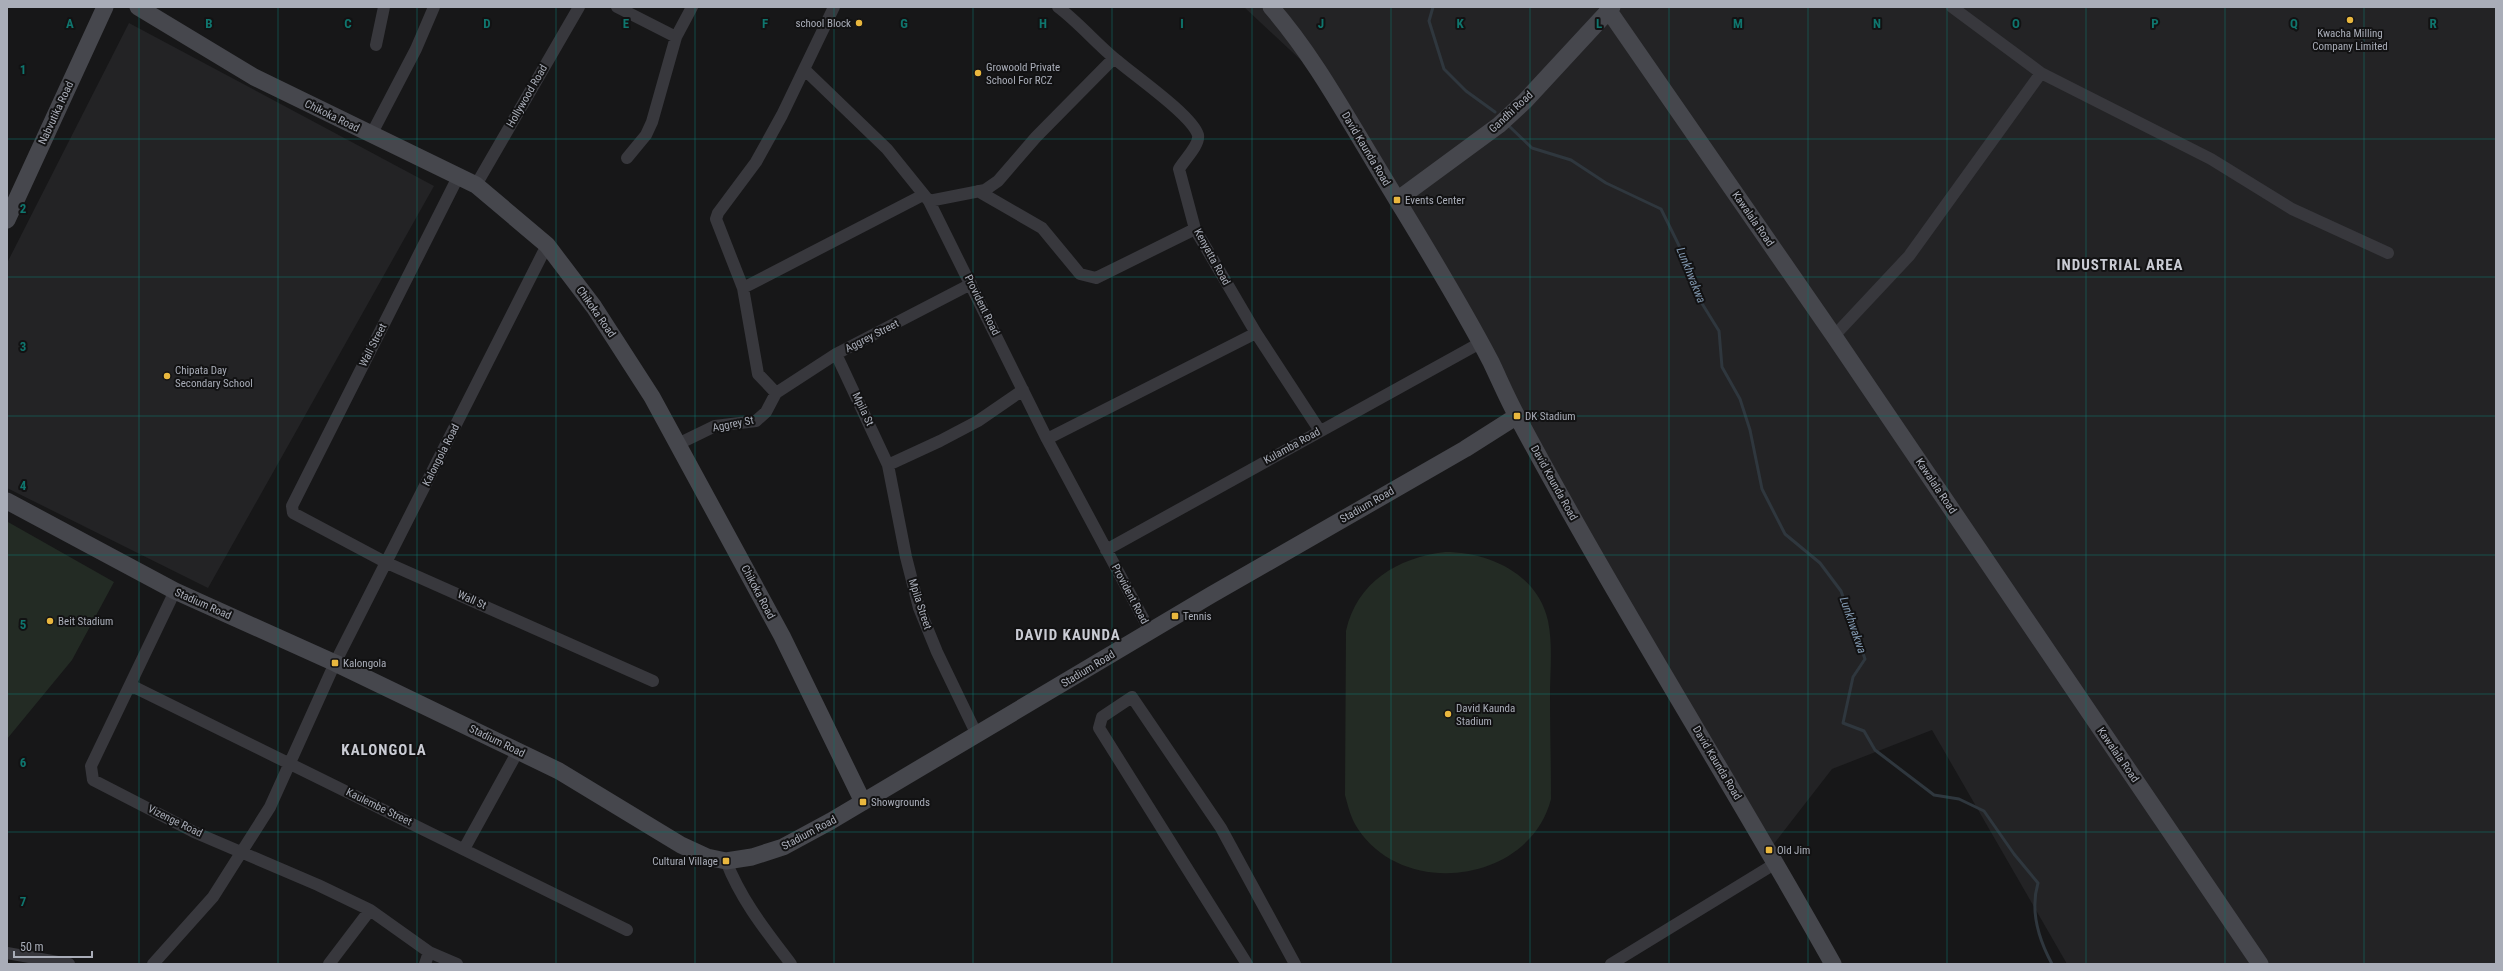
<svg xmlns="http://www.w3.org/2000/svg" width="2503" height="971" font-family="'Roboto Condensed',sans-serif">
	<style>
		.built { fill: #232325 }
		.green { fill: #232b24 }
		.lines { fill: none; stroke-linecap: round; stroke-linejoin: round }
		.stream { stroke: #2f373e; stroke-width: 3 }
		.street { stroke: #38383d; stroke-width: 12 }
		.secondary { stroke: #46474d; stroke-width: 17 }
		.grid { fill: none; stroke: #0f766e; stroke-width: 1; stroke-opacity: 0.55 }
		.poi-dot { fill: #e9b73e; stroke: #121213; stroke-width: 1.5 }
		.labels { text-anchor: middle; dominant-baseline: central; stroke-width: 4; stroke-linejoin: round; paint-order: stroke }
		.poi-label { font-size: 11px; fill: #a9adb8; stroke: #121213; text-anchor: start }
		.street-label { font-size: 11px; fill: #a9adb8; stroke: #121213 }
		.water-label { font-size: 12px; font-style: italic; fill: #8299b1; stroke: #121213 }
		.district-label { font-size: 15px; font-weight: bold; letter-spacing: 1px; fill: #caccd4; stroke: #121213 }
		.grid-label { font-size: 13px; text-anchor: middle; font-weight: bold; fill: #0f766e; stroke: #121213; stroke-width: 4; stroke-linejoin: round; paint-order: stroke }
	</style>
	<rect width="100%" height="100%" fill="#171718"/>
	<path class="built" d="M1244,7H2496V964H2067L1932,730L1832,769L1773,845L1320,78Z
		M129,23L434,186L208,588L7,488V263Z"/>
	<path class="green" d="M8,522L114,582L72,660L7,739Z
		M1445,552C1489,552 1538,574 1548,621C1553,645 1550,671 1550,695C1550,729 1551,764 1551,799C1530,882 1405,900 1358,829C1351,819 1348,806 1345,795L1346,631C1357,582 1397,558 1445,552Z"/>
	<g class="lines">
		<path class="stream" d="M1433,7L1429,21L1444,69L1466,91L1495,112
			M1510,127L1532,148L1571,160L1606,183L1661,209L1695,278L1698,297L1719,331L1722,367L1740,399L1750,430L1762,489L1785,534L1820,563L1841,591L1865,659L1853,677L1843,723L1864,731L1875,750L1934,795L1959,799L1984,811L2014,854L2038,883C2030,910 2039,940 2052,964"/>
		<path class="street" d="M617,7L676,37
			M1058,7C1078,22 1095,42 1114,58C1132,74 1192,115 1198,135C1200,145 1184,160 1179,169L1195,229L1256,333L1320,431
			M1952,7L2041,73L2211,159L2292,209L2388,253
			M376,45L384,7
			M805,70L887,149L929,201L1047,439L1150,631
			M371,135L416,49L434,7
			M627,158L646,135L652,122L676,37L692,7
			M458,177L292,506L293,513L387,563L653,681
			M476,185L579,7
			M978,191L1042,228L1080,274L1096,278L1195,229
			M929,201L985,190L998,181L1036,137L1114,58
			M743,288L923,195
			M1834,336L1909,256L2041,73
			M836,354L888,465L906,557L919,608L937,652L977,735
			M776,393L758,374L743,288L716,219L718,213L756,162L782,115L834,7
			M1047,439L1256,333
			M678,444L715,426L756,421L766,412L776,393L836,354L971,284
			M888,465L940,441L978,421L1023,390
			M1106,550L1480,343
			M175,591L91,766L93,780L194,832L318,885L370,910L429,952L457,964
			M130,685L627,930
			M464,849L518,751
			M726,861C741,900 766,931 791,964
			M7,953L69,964
			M153,964L213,897L270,807L335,663L547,245
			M329,964L370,910
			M425,964L429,952
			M1247,964L1099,728L1102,717L1132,697L1221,828L1295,964
			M1611,964L1776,863"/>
		<path class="secondary" d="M138,7L254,77L476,185L547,245L594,307L652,397L782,636L863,802
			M1271,7C1311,53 1341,107 1373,160C1413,227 1455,293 1491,362C1500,381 1508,400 1518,418C1617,603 1730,780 1833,964
			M1609,11L1834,336L2260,964
			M1397,200L1499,125L1525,101L1612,7
			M7,220L105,7
			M7,501L175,591L335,663L559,771L681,845L707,857L726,861L752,857L783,847L831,821L1211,595L1465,449L1517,416"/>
	</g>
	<path class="grid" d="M139,7V964M278,7V964M417,7V964M556,7V964M695,7V964M834,7V964M973,7V964M1112,7V964M1252,7V964M1391,7V964M1530,7V964M1669,7V964M1808,7V964M1947,7V964M2086,7V964M2225,7V964M2364,7V964M7,139H2496M7,277H2496M7,416H2496M7,555H2496M7,694H2496M7,832H2496"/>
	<g class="poi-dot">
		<circle cx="2350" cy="20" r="4"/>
		<circle cx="859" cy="23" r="4"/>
		<circle cx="978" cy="73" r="4"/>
		<rect x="1393" y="196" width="8" height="8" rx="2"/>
		<circle cx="167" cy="376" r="4"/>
		<rect x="1513" y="412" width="8" height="8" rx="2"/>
		<rect x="1171" y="612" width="8" height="8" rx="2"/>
		<circle cx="50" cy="621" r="4"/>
		<rect x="331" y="659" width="8" height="8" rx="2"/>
		<circle cx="1448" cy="714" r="4"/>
		<rect x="859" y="798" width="8" height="8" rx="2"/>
		<rect x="1765" y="846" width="8" height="8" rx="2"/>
		<rect x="722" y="857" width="8" height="8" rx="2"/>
	</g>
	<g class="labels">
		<g class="poi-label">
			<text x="851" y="23" text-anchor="end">school Block</text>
			<text x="2350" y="33" text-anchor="middle">Kwacha Milling<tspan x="2350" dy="13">Company Limited</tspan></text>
			<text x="986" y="67">Growoold Private<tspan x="986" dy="13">School For RCZ</tspan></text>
			<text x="1405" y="200">Events Center</text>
			<text x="175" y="370">Chipata Day<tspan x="175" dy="13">Secondary School</tspan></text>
			<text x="1525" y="416">DK Stadium</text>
			<text x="1183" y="616">Tennis</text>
			<text x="58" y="621">Beit Stadium</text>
			<text x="343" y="663">Kalongola</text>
			<text x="1456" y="708">David Kaunda<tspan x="1456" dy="13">Stadium</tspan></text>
			<text x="871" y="802">Showgrounds</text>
			<text x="1777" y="850">Old Jim</text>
			<text x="718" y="861" text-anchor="end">Cultural Village</text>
		</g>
		<g class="street-label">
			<text transform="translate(527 96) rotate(-60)">Hollywood Road</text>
			<text transform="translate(1511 112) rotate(-43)">Gandhi Road</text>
			<text transform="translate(56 113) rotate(-65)">Nabvutika Road</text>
			<text transform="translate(332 116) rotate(26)">Chikoka Road</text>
			<text transform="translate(1366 149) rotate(59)">David Kaunda Road</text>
			<text transform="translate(1753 219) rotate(55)">Kawalala Road</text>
			<text transform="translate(1212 257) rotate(61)">Kenyatta Road</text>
			<text transform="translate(982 305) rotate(64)">Provident Road</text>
			<text transform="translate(596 312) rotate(55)">Chikoka Road</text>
			<text transform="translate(872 336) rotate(-27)">Aggrey Street</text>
			<text transform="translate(373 345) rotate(-63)">Wall Street</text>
			<text transform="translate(863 409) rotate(65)">Mpila St</text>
			<text transform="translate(733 424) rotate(-11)">Aggrey St</text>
			<text transform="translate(1292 446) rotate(-29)">Kulamba Road</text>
			<text transform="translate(441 455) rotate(-63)">Kalongola Road</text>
			<text transform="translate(1554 483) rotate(61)">David Kaunda Road</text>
			<text transform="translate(1936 486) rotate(56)">Kawalala Road</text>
			<text transform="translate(1367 505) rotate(-30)">Stadium Road</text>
			<text transform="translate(758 592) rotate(62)">Chikoka Road</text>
			<text transform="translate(1130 594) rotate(62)">Provident Road</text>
			<text transform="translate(472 600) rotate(24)">Wall St</text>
			<text transform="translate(203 604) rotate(24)">Stadium Road</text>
			<text transform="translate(920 604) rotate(72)">Mpila Street</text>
			<text transform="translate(1088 669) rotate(-31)">Stadium Road</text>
			<text transform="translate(497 741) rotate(26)">Stadium Road</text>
			<text transform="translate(2118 755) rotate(55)">Kawalala Road</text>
			<text transform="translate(1717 763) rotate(59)">David Kaunda Road</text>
			<text transform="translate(379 807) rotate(26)">Kaulembe Street</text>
			<text transform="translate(175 821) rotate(26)">Vizenge Road</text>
			<text transform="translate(809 833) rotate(-28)">Stadium Road</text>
		</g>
		<g class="water-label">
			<text transform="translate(1691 275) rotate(68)">Lunkhwakwa</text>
			<text transform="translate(1853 625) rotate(71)">Lunkhwakwa</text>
		</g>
		<g class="district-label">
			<text x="2120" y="265">INDUSTRIAL AREA</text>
			<text x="1068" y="635">DAVID KAUNDA</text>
			<text x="384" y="750">KALONGOLA</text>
		</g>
	</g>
	<g class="grid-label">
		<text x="70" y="28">A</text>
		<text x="209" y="28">B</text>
		<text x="348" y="28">C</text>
		<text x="487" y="28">D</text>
		<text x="626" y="28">E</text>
		<text x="765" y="28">F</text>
		<text x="904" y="28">G</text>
		<text x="1043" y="28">H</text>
		<text x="1182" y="28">I</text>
		<text x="1321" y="28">J</text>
		<text x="1460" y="28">K</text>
		<text x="1599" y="28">L</text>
		<text x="1738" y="28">M</text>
		<text x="1877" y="28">N</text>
		<text x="2016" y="28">O</text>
		<text x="2155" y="28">P</text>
		<text x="2294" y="28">Q</text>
		<text x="2433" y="28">R</text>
		<text x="23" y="74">1</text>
		<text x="23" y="213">2</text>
		<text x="23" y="351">3</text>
		<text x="23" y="490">4</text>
		<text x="23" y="629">5</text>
		<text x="23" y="767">6</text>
		<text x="23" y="906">7</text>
	</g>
	<rect width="2503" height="971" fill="none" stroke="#a9adb8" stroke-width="16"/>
	<path d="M14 951v6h78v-6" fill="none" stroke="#a9adb8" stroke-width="2"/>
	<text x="20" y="951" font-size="12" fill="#a9adb8" stroke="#121213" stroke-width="3" paint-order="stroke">50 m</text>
</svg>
